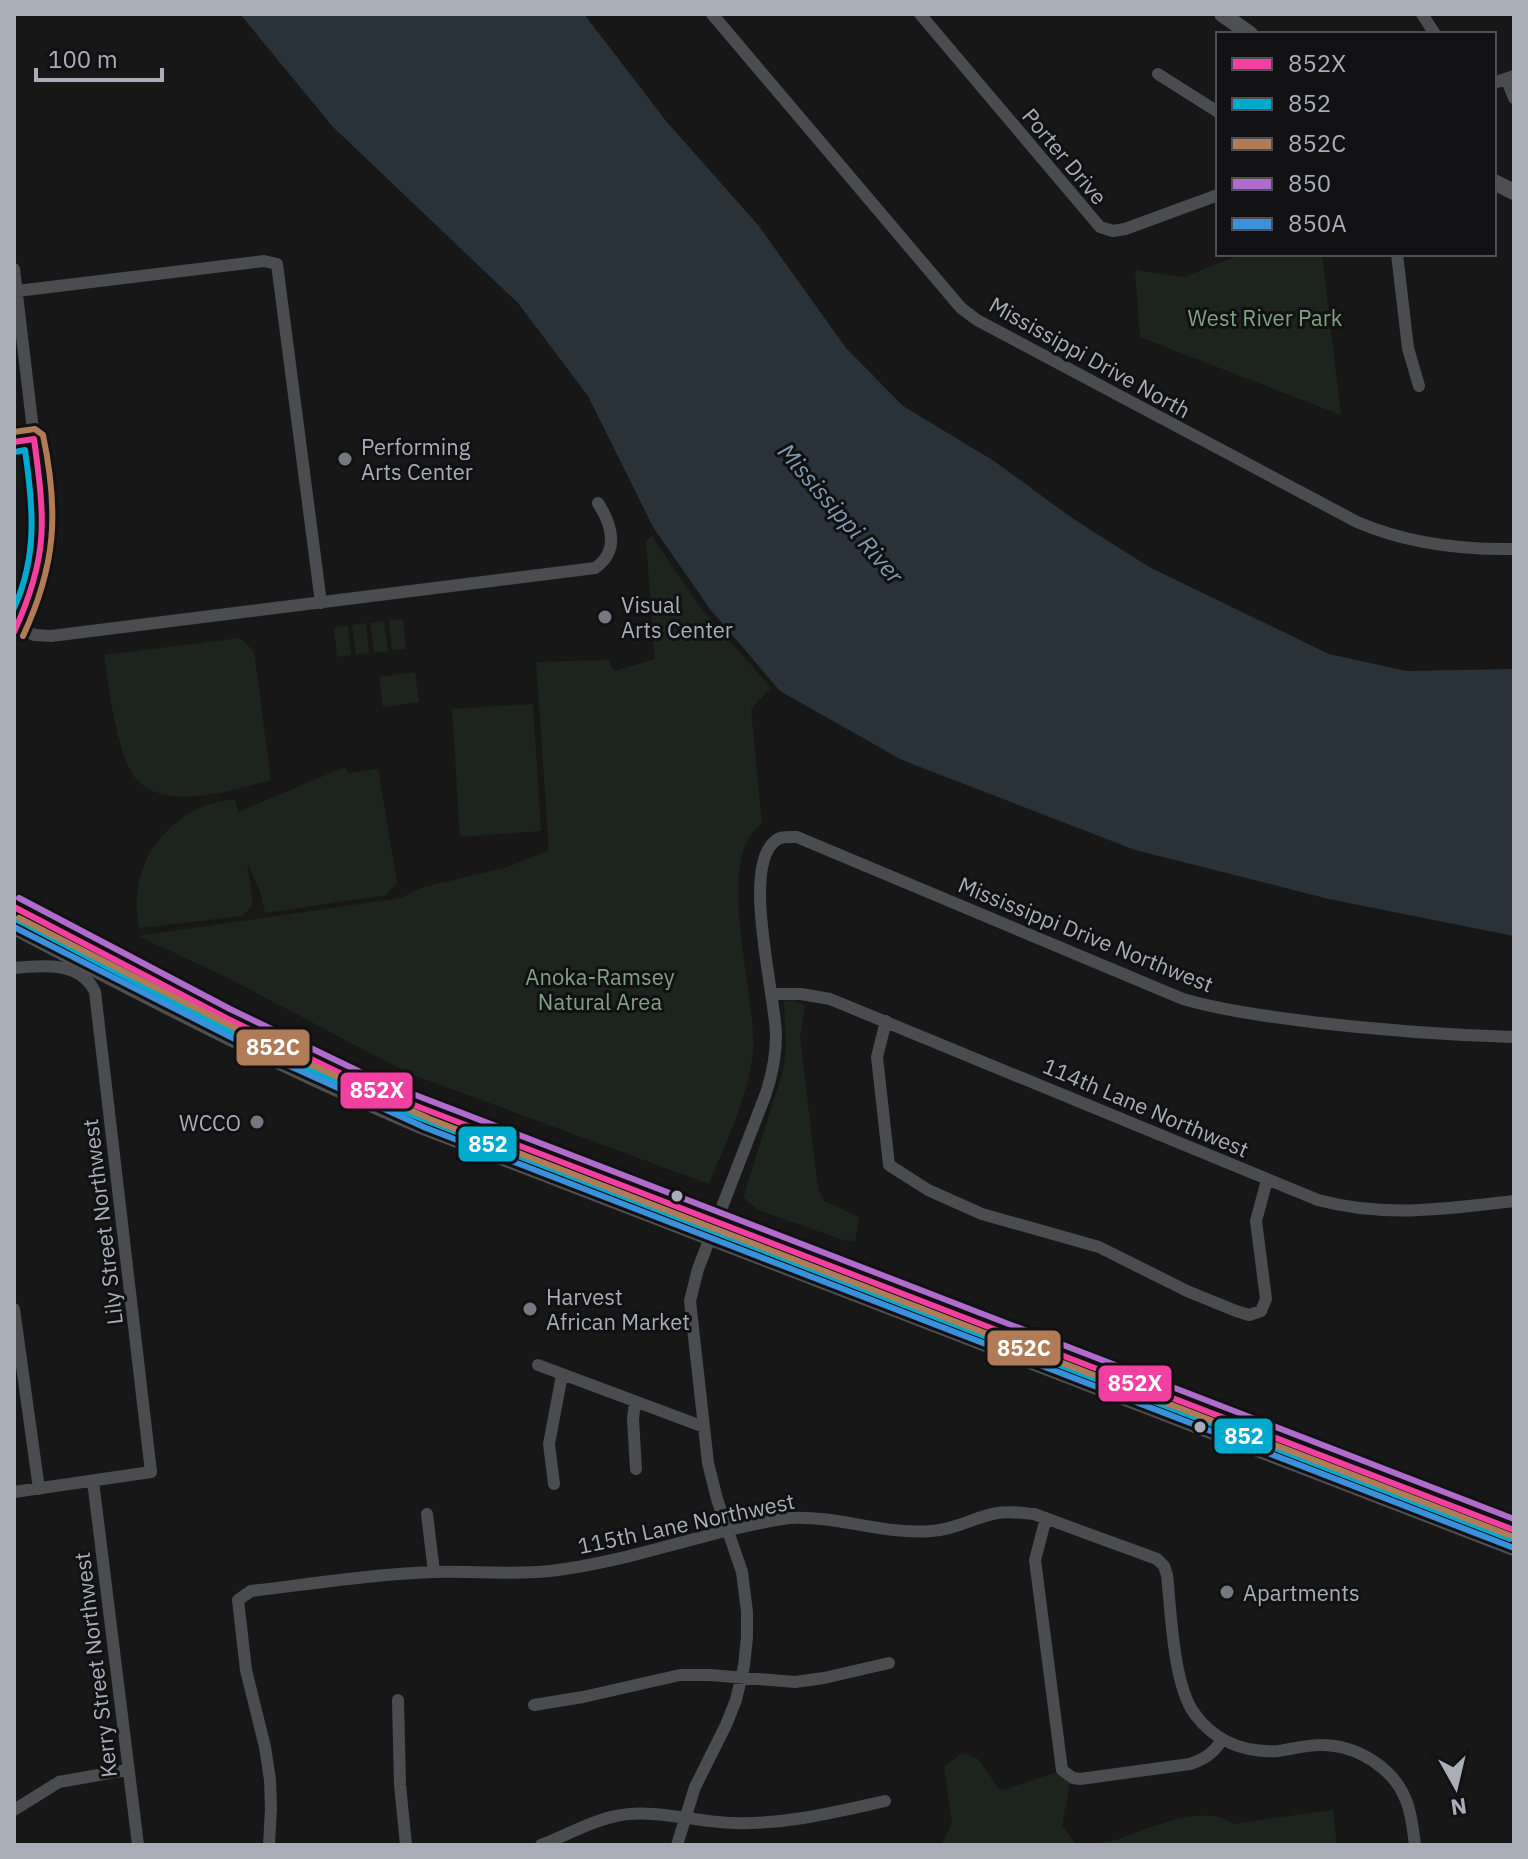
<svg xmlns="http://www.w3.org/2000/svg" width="1528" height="1859" font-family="'IBM Plex Sans',sans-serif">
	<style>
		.green { fill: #1d241e }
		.water { fill: #2a3239 }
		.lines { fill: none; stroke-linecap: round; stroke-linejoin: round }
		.minor { stroke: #4b4c50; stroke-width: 12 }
		.major { stroke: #4d4f52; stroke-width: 16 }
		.bus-1-casing { stroke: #111113; stroke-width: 12 }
		.bus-2-casing { stroke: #111113; stroke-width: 12 }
		.bus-3-casing { stroke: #111113; stroke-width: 12 }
		.bus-4-casing { stroke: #111113; stroke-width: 12 }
		.bus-5-casing { stroke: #111113; stroke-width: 12 }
		.bus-1 { stroke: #f240a1; stroke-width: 6 }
		.bus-2 { stroke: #00a9ce; stroke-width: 6 }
		.bus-3 { stroke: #b07c57; stroke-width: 6 }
		.bus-4 { stroke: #b06ccc; stroke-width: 6 }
		.bus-5 { stroke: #3a90db; stroke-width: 6 }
		.poi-dot { fill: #757880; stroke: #111113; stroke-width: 3 }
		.bus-dot { fill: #a8adb8; stroke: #111113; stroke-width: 3 }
		.labels { text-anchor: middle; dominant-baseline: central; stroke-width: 6; stroke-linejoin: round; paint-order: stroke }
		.street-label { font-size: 22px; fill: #a8adb8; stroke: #111113 }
		.park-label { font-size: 22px; fill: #7fa381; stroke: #111113 }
		.poi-label { font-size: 22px; fill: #a8adb8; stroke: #111113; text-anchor: start }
		.water-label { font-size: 24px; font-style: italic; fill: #7f9bb3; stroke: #111113 }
		.line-badge { stroke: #111113; stroke-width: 3 }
		.badge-label { font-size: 22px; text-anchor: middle; font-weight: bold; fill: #fff }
	</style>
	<rect width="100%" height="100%" fill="#171717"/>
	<path class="green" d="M1242,254H1322L1341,415L1140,337L1135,270L1184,277Z
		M652,536L700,607L771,688L751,709L762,824C712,856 757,996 753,1050C749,1097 726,1141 709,1184L408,1073L226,977L138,936L400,898L424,887L508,867L549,850L536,662L609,660L614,671L655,659L646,541Z
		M403,619L406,649L392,650L389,620Z
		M384,621L388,651L374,653L370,623Z
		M366,623L369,653L356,655L352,625Z
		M348,626L351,655L337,657L334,627Z
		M240,638L254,651L271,780C236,789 166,813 136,779C116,754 109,686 104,655Z
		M415,672L419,702L383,707L379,677Z
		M533,704L541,831L460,837L452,709Z
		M345,767L348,773L378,769L397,883L386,895L265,913L260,891L247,862L253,904L243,916L139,928C129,876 152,832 199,808C209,803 224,801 235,799L238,812Z
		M794,1000L805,1006L800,1037L818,1189L824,1201L859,1217L855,1241H846L758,1210L743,1197L783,1071L786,1048L784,1001Z
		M962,1753L978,1759L999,1789L1003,1790L1057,1772L1070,1783L1062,1826L1077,1845H941L952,1823L944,1766Z
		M1333,1810L1337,1845H1082C1094,1843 1107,1843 1119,1839C1149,1829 1203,1802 1233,1824Z"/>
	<path class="water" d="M240,14H584L666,121L758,225L846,348L903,406L994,461L1072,518L1149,567L1329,654L1406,671L1514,669V936L1329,899L1135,850L902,760L780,691L710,609L653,527L588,396L518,303L333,127Z"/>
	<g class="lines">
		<path class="minor" d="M712,14L961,308L977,320L1357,522C1406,543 1461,550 1514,549
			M920,14L1100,227L1113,231L1125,229L1218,195
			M1422,14L1435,34
			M1158,74L1218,112
			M1507,80L1514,98
			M1494,83L1514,76
			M1397,254L1408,348L1419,386
			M14,269L45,532L36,583L14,632
			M17,291L264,261L277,264L321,603
			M14,442L34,439
			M16,628L35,635L51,636L595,568C620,551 612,525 598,503
			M14,968C42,965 81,961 95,992L151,1472L14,1492
			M771,994H801L830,999L1318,1200C1385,1218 1447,1209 1514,1201
			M886,1021L877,1057L889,1165L928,1190L982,1214L1099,1247L1187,1291L1236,1311L1249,1315L1261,1311
			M14,1309L39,1489
			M1261,1311L1266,1299L1256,1221L1267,1180
			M538,1365L704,1427
			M635,1402L633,1419L636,1469
			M93,1481L138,1845
			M554,1484L549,1444L562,1375
			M427,1514L434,1572
			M1046,1518L1035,1560L1062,1770L1073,1778L1080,1779L1190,1764C1204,1759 1213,1754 1221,1741
			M398,1700L400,1785L406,1845
			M534,1705L583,1697L680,1675H710L795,1682L824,1678L889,1663
			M14,1810L59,1782L127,1770
			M269,1845L271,1809L270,1780L265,1747L246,1670L238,1600L251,1591C311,1584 372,1574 434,1572C472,1571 511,1575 550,1571C631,1562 708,1530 789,1518C837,1515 883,1535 931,1531C954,1530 975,1517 997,1513C1009,1511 1022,1513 1034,1514L1157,1559L1164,1566L1167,1575C1171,1612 1173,1683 1194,1713C1214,1741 1244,1753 1278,1751C1293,1749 1306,1745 1321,1745C1357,1745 1395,1768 1407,1803C1412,1816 1413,1831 1415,1845
			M541,1845C566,1836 590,1821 616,1816C653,1808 695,1822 733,1823C784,1825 835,1812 885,1801
			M677,1845L695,1787L726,1725L736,1700L744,1666L747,1637V1612L742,1572L717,1499L708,1463L690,1301L698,1269L765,1096C772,1076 776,1056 776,1035C775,993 742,870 774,842C781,836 787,837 797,837L1183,999C1225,1011 1267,1016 1311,1022C1379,1030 1446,1035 1514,1037"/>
		<path class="major" d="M1222,14L1250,34
			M1494,182L1514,192
			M14,907L226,1018L375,1090L1514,1530
			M14,927C150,998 285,1069 426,1128L1514,1548"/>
		<g class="bus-1-casing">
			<path id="bus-1" d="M14,442L34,439C45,520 49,556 14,632
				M14,907L226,1018L375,1090L1514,1530"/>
		</g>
		<g class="bus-2-casing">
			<path id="bus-2" d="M14,608C38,556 33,505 25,450L15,452
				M14,918L221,1027L371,1099L1510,1539"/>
		</g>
		<g class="bus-3-casing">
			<path id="bus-3" d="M14,432L35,429L43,435C59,512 56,565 23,636
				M19,918L274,1048L430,1119L1514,1537"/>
		</g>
		<g class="bus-4-casing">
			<path id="bus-4" d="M19,898L230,1009L379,1081L1514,1519"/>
		</g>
		<g class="bus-5-casing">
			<path id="bus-5" d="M14,927L270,1057L426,1128L1514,1548"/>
		</g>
		<use href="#bus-1" class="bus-1"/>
		<use href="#bus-2" class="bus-2"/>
		<use href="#bus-3" class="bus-3"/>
		<use href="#bus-4" class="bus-4"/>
		<use href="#bus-5" class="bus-5"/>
	</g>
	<g class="poi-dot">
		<circle cx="345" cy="459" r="8"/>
		<circle cx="605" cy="617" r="8"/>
		<circle cx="257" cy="1122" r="8"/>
		<circle cx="530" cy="1309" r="8"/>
		<circle cx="1227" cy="1592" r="8"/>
	</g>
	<g class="bus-dot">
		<circle cx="677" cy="1196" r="7"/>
		<circle cx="1200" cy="1427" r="7"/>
	</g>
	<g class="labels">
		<g class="street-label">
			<text transform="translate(1065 156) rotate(50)">Porter Drive</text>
			<text transform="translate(1090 357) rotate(29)">Mississippi Drive North</text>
			<text transform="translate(1086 934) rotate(22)">Mississippi Drive Northwest</text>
			<text transform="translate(1146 1107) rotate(23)">114th Lane Northwest</text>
			<text transform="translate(102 1222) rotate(-97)">Lily Street Northwest</text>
			<text transform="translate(686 1523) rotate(-12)">115th Lane Northwest</text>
			<text transform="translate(95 1665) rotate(-97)">Kerry Street Northwest</text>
		</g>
		<g class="park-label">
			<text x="1265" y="317">West River Park</text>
			<text x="600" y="976">Anoka-Ramsey<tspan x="600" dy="25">Natural Area</tspan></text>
		</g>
		<g class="poi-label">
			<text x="361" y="446">Performing<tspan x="361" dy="25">Arts Center</tspan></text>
			<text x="621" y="604">Visual<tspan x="621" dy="25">Arts Center</tspan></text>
			<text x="241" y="1122" text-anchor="end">WCCO</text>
			<text x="546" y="1296">Harvest<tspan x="546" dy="25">African Market</tspan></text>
			<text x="1243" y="1592">Apartments</text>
		</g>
		<g class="water-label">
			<text transform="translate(841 513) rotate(49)">Mississippi River</text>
		</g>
	</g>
	<g class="line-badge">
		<rect x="235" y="1028" width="76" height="39" rx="8" fill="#b07c57"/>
		<rect x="339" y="1071" width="75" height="39" rx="8" fill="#f240a1"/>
		<rect x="457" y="1125" width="61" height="38" rx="8" fill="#00a9ce"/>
		<rect x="986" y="1329" width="76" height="38" rx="8" fill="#b07c57"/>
		<rect x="1097" y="1364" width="76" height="39" rx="8" fill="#f240a1"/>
		<rect x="1213" y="1417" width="61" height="38" rx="8" fill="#00a9ce"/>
	</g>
	<g class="badge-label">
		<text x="273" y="1055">852C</text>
		<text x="377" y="1098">852X</text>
		<text x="488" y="1152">852</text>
		<text x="1024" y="1356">852C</text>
		<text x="1135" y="1391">852X</text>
		<text x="1244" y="1444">852</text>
	</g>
	<rect width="1528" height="1859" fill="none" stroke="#a8adb8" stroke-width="32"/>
	<rect x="1216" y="32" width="280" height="224" fill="#111113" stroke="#4d4f55" stroke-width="2"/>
	<rect x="1232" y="58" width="40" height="12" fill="#f240a1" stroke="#4d4f55" stroke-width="2"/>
	<text x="1288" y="72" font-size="24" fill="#a8adb8">852X</text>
	<rect x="1232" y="98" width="40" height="12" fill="#00a9ce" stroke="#4d4f55" stroke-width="2"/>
	<text x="1288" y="112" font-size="24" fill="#a8adb8">852</text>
	<rect x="1232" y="138" width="40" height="12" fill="#b07c57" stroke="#4d4f55" stroke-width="2"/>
	<text x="1288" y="152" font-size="24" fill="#a8adb8">852C</text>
	<rect x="1232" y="178" width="40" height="12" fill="#b06ccc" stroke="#4d4f55" stroke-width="2"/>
	<text x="1288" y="192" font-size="24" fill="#a8adb8">850</text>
	<rect x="1232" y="218" width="40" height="12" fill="#3a90db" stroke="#4d4f55" stroke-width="2"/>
	<text x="1288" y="232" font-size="24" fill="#a8adb8">850A</text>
	<g transform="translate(1456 1787) rotate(172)" stroke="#111113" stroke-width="6" paint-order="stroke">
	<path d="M0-6L14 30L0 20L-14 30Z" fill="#a8adb8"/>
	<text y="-12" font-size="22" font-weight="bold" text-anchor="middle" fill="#a8adb8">N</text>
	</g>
	<path d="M36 68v12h126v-12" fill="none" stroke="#a8adb8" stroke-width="4"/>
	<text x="48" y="68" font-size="24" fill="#a8adb8" stroke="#111113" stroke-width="6" paint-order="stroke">100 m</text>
</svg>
